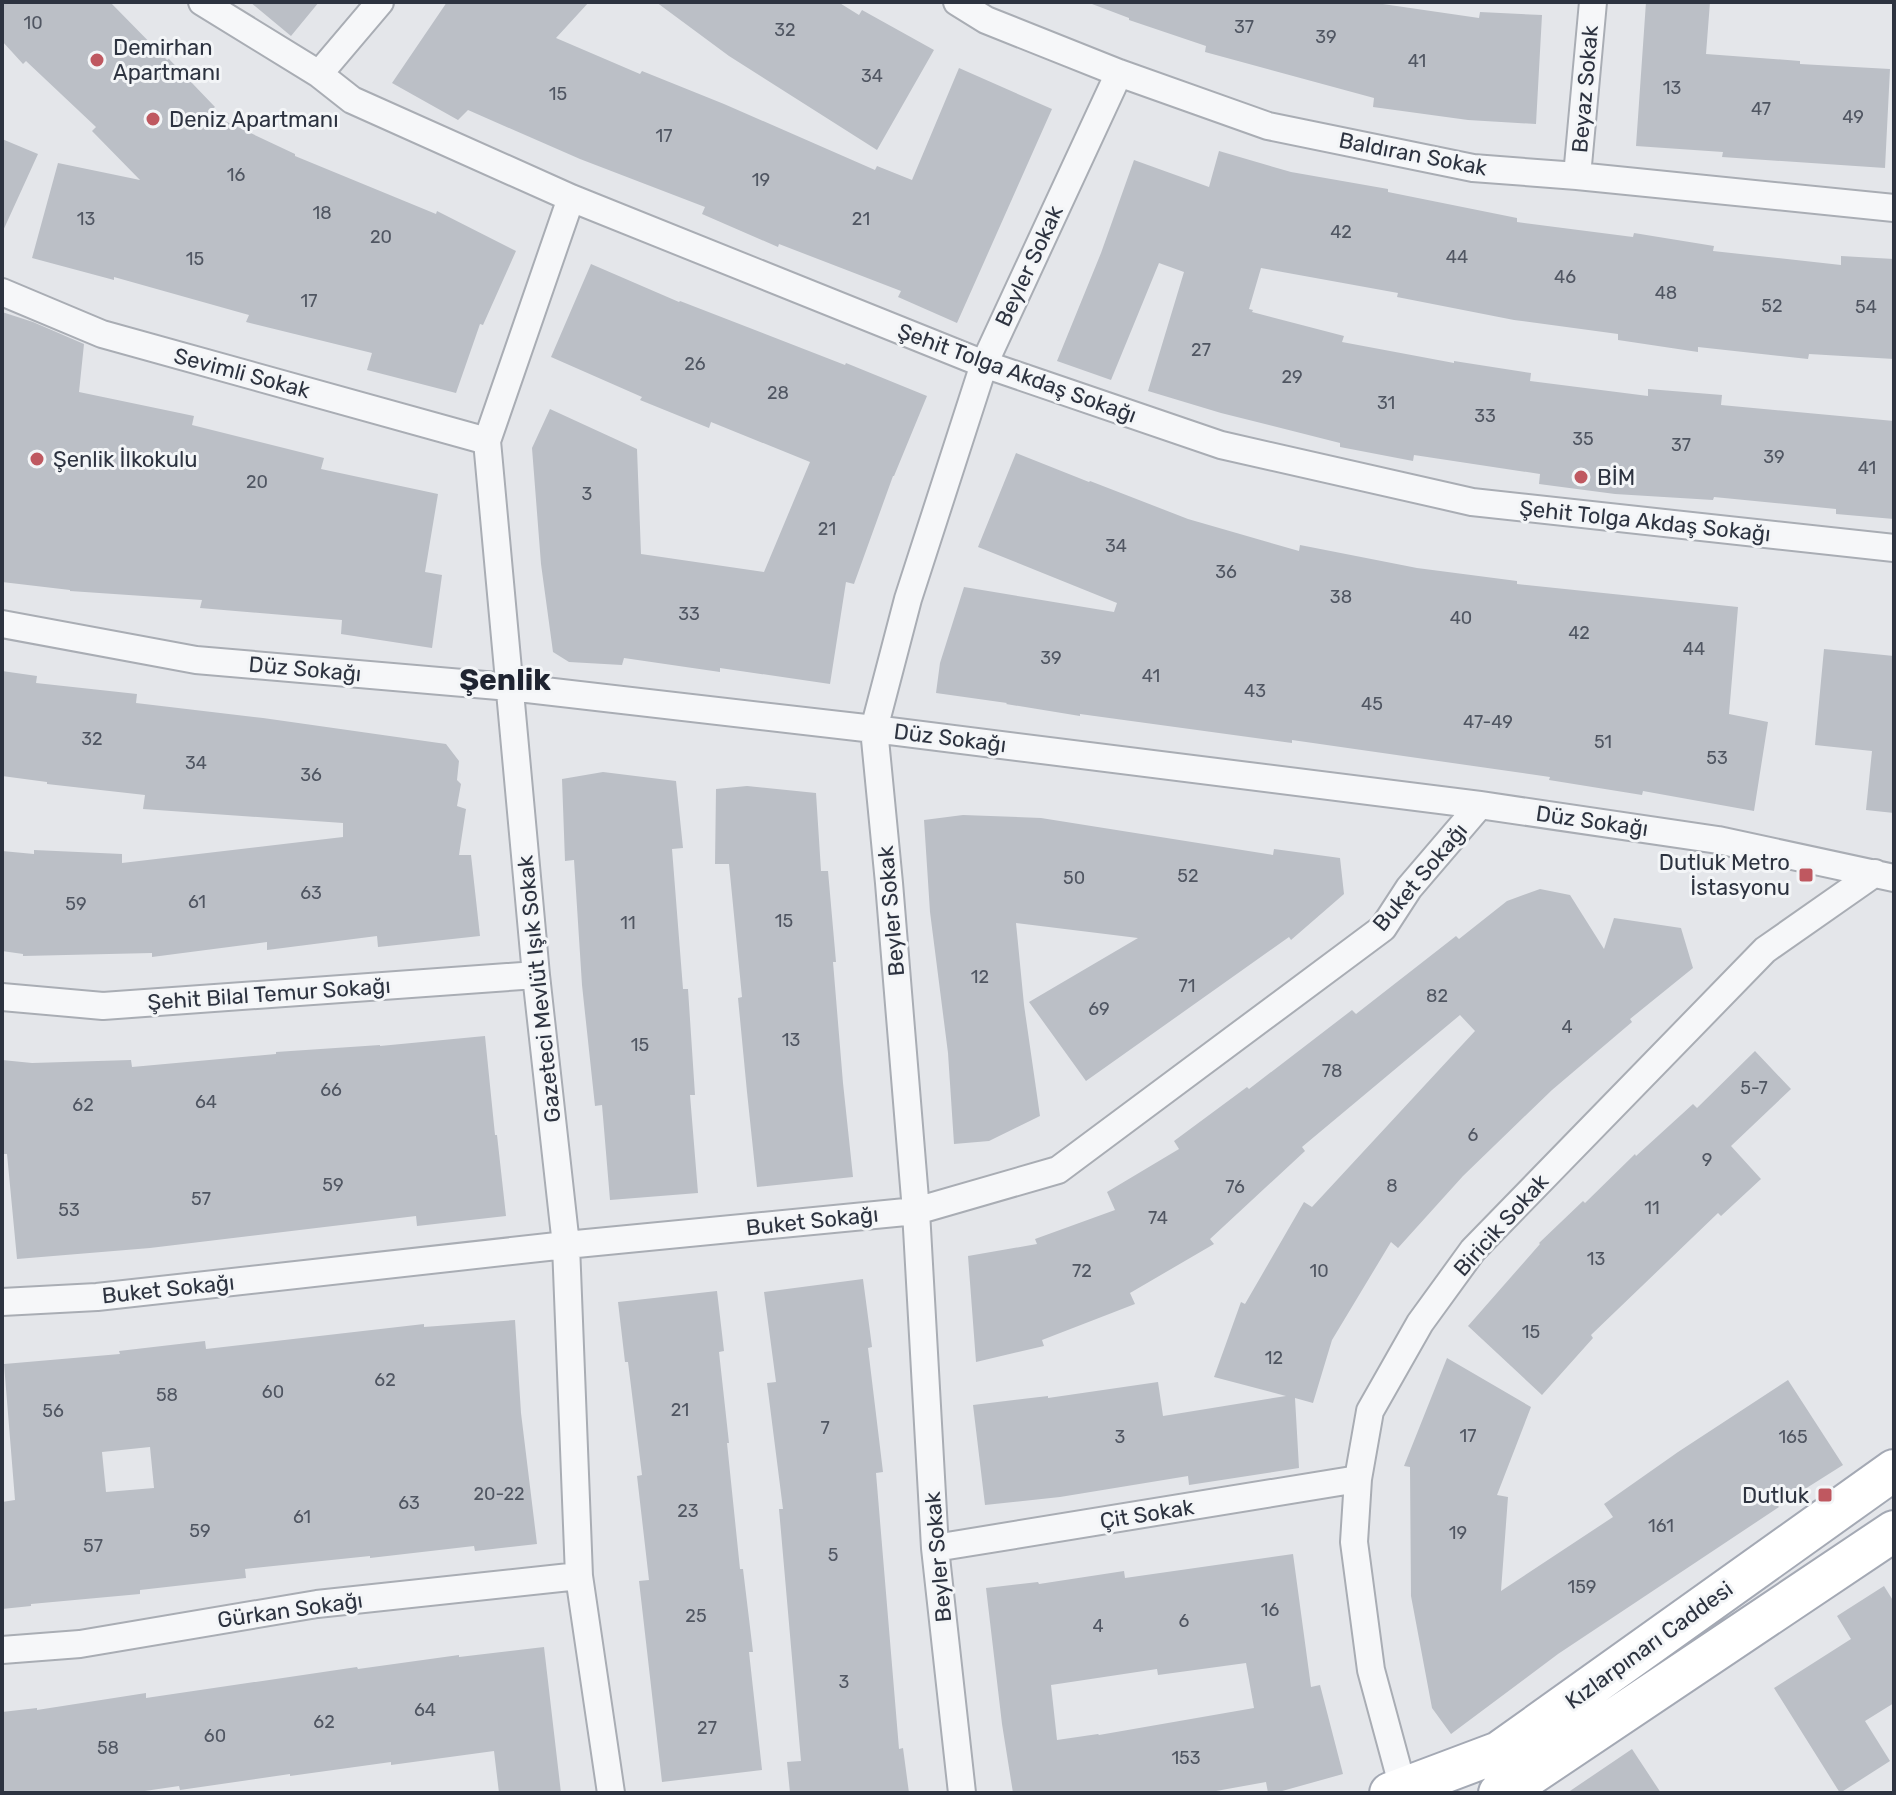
<svg xmlns="http://www.w3.org/2000/svg" width="1896" height="1795" font-family="Rubik,sans-serif">
	<style>
		.building { fill: #bbbfc6; fill-rule: evenodd }
		.lines { fill: none; stroke-linecap: round; stroke-linejoin: round }
		.minor-casing { stroke: #a9adb4; stroke-width: 30 }
		.primary-casing { stroke: #a4a9b4; stroke-width: 44 }
		.minor { stroke: #f6f7f9; stroke-width: 26 }
		.primary { stroke: #fff; stroke-width: 40 }
		.poi-dot { fill: #bf5860; stroke: #f3f5f7; stroke-width: 3 }
		.labels { text-anchor: middle; dominant-baseline: central; stroke-width: 6; stroke-linejoin: round; paint-order: stroke }
		.number-label { font-size: 18px; fill: #505662 }
		.poi-label { font-size: 22px; fill: #2d3340; stroke: #f3f5f7; text-anchor: start }
		.street-label { font-size: 22px; fill: #2d3340; stroke: #f3f5f7 }
		.district-label { font-size: 30px; font-weight: bold; fill: #1f2431; stroke: #f3f5f7 }
	</style>
	<rect width="100%" height="100%" fill="#e4e6ea"/>
	<path class="building" d="M2,2H110L167,60L169,59L215,107L208,113L295,154V156L436,214L437,211L516,251L483,325L480,324L456,393L367,370L372,353L246,322L249,315L114,277V280L32,258L58,163L140,180L92,131L96,127L26,61L23,64L2,41Z
		M250,2H319L291,36Z
		M447,2H589L556,38L640,74L642,71L724,104L875,170L877,166L912,180L959,68L1052,109L957,323L898,297L901,291L779,244L778,247L702,214L705,207L580,159L468,110L458,120L392,83Z
		M656,2H838L859,15L862,10L934,50L877,150L729,56Z
		M1092,2H1369L1479,18L1480,12L1542,15L1536,124L1468,120L1373,107L1374,98L1205,52L1206,46L1129,20V18L1092,4Z
		M1646,2H1710L1706,54L1800,61V64L1890,69L1885,168L1722,157L1723,152L1636,146Z
		M2,139L38,154L2,233Z
		M1219,151L1291,172L1388,189V192L1517,218V222L1633,237L1634,233L1714,246L1713,251L1841,265V256L1894,259V359L1809,354L1808,359L1698,347V352L1618,340V334L1514,320L1397,297L1398,293L1261,268L1249,309L1253,310L1252,312L1344,336L1342,342L1454,363V361L1531,373L1530,381L1648,396V389L1722,395L1721,405L1894,421V519L1836,514V509L1714,497L1713,500L1615,494L1539,484L1540,474L1414,455L1413,461L1340,447V443L1221,413L1148,391L1184,272L1159,263L1111,380L1057,361L1101,253L1134,160L1209,187Z
		M591,264L679,302L680,301L845,365L846,363L927,396L894,476H893L854,584L846,582L830,684L720,668V672L624,658L622,665L569,662L553,652L541,564L532,448L550,409L637,449L641,554L764,572L810,462L711,422L709,428L640,400L642,397L551,357Z
		M2,312L33,322L84,344L79,392L194,416L192,425L324,458L321,469L438,494L425,572L442,575L432,648L341,634L342,620L200,608L202,600L70,591V590L2,582Z
		M1016,453L1089,482L1090,481L1188,519L1299,551L1300,545L1417,568L1517,581V584L1738,607L1729,714L1768,722L1754,811L1643,791L1642,795L1549,780L1550,777L1292,740V743L1080,714V716L1006,704L1007,703L936,693L940,663L964,587L1114,612L1117,603L978,547Z
		M1824,649L1894,656V813L1866,810L1872,751L1815,745Z
		M2,671L37,676L36,683L137,694L136,703L263,718L446,744L459,761L457,780L461,784L457,806L466,809L459,855H471L480,936L378,947L377,936L267,950V942L152,957V953L23,956V954L2,951V851L34,854V850L122,854V863L343,837V823L143,809L145,795L47,784V782L2,776Z
		M603,772L676,781L683,848L672,849L683,989H688L695,1095H690L698,1193L610,1200L602,1105L595,1106L582,985L574,860L565,861L562,779Z
		M747,786L816,793L821,871H828L836,962H833L843,1083L853,1177L757,1187L747,1092L738,998L742,997L729,864H715L716,789Z
		M963,815L1041,818L1273,855L1274,849L1340,858L1344,894L1291,940L1289,937L1086,1081L1029,1002L1138,938L1016,923L1024,1005L1040,1116L989,1141L954,1144L948,1053L930,912L924,820Z
		M1540,889L1570,895L1604,949L1614,918L1681,928L1693,968L1630,1019L1632,1022L1552,1090L1463,1176L1398,1248L1391,1242L1332,1340L1313,1403L1295,1398L1299,1468L1189,1485L1188,1476L1060,1497L985,1505L973,1405L1048,1396V1398L1158,1382L1163,1416L1286,1396L1214,1377L1241,1302L1245,1304L1304,1202L1312,1207L1475,1031L1460,1015L1302,1147L1305,1151L1210,1239L1214,1244L1130,1293L1135,1304L1042,1340L1044,1346L976,1362L968,1256L1037,1244L1035,1239L1115,1210L1107,1192L1179,1149L1174,1141L1247,1087L1249,1089L1352,1010L1356,1014L1456,936L1459,939L1507,901Z
		M485,1036L495,1135H497L506,1216L417,1226L416,1216L150,1248L17,1259L7,1154H2V1060L32,1063L131,1060L132,1067L276,1054V1052L380,1045V1046Z
		M1755,1051L1791,1089L1731,1146L1761,1179L1721,1216L1718,1213L1591,1335L1593,1338L1542,1395L1468,1326L1540,1244L1539,1243L1583,1201L1585,1203L1635,1154L1636,1156L1693,1104L1697,1108Z
		M863,1279L872,1347L868,1348L883,1472L876,1473L899,1749L903,1748L909,1793H790L787,1762L801,1761L779,1509H783L767,1383L776,1382L764,1292Z
		M717,1291L724,1351L719,1352L729,1443H727L740,1569H743L753,1652H749L762,1770L662,1782L639,1581L649,1580L637,1476L642,1475L628,1362H625L618,1302Z
		M515,1320L521,1413L537,1544L475,1551L474,1546L370,1558V1556L245,1569L246,1578L140,1590V1594L31,1604V1606L2,1609V1502L15,1500L4,1364L120,1354L119,1351L205,1341L206,1349L424,1324V1327ZM150,1447L154,1488L106,1492L102,1452Z
		M1447,1358L1531,1407L1497,1495L1508,1497L1501,1591L1613,1517L1604,1504L1678,1452L1788,1380L1843,1465L1778,1506L1779,1507L1558,1654L1451,1734L1432,1708L1411,1596L1410,1467L1404,1466Z
		M1293,1554L1311,1687L1320,1685L1343,1774L1275,1793H1268L1266,1782L1205,1793H1013L1002,1724L986,1588L1038,1582L1039,1584L1124,1571L1125,1578ZM1246,1663L1254,1708L1099,1735L1098,1734L1057,1740L1051,1685L1157,1669L1158,1675Z
		M1884,1586L1894,1602V1703L1865,1721L1890,1761L1840,1793L1774,1688L1851,1639L1837,1616Z
		M544,1647L561,1793H499L494,1751L391,1765V1762L290,1776V1774L180,1790L179,1786L131,1793H2V1712L37,1708V1710L146,1693V1698L357,1667L358,1669L459,1655V1657Z
		M1632,1749L1661,1793H1567Z"/>
	<g class="lines">
		<g class="minor-casing">
			<path id="minor" d="M202,2L319,74L352,100L571,198L984,364L1221,445L1472,502L1894,548
				M957,2L986,20L1119,73L1268,126L1473,168L1577,176L1894,208
				M319,74L380,2
				M1577,176L1593,2
				M571,198L487,441L536,975L566,1245L579,1576L611,1793
				M2,292L102,334L487,441
				M2,624L196,660L510,687L874,729L1480,805L1718,840L1894,878
				M2,997L103,1006L536,975
				M2,1302L97,1297L566,1245L916,1211L1058,1170L1383,928L1409,888L1480,805
				M935,1548L1358,1479
				M2,1650L80,1644L317,1604L579,1576
				M1403,1788L1371,1670L1354,1542L1358,1479L1370,1411L1420,1323L1473,1250L1765,950L1875,873
				M962,1793L935,1548L916,1211L889,883L874,729L908,599L984,364L1119,73"/>
		</g>
		<g class="primary-casing">
			<path id="primary" d="M1390,1793L1499,1752L1894,1470
				M1499,1793L1511,1788L1894,1531"/>
		</g>
		<use href="#minor" class="minor"/>
		<use href="#primary" class="primary"/>
	</g>
	<g class="poi-dot">
		<circle cx="97" cy="60" r="8"/>
		<circle cx="153" cy="119" r="8"/>
		<circle cx="37" cy="459" r="8"/>
		<circle cx="1581" cy="477" r="8"/>
		<rect x="1798" y="867" width="16" height="16" rx="4"/>
		<rect x="1817" y="1487" width="16" height="16" rx="4"/>
	</g>
	<g class="labels">
		<g class="number-label">
			<text x="33" y="23">10</text>
			<text x="1244" y="27">37</text>
			<text x="785" y="30">32</text>
			<text x="1326" y="37">39</text>
			<text x="1417" y="61">41</text>
			<text x="872" y="76">34</text>
			<text x="1672" y="88">13</text>
			<text x="558" y="94">15</text>
			<text x="1761" y="109">47</text>
			<text x="1853" y="117">49</text>
			<text x="664" y="136">17</text>
			<text x="236" y="175">16</text>
			<text x="761" y="180">19</text>
			<text x="322" y="213">18</text>
			<text x="86" y="219">13</text>
			<text x="861" y="219">21</text>
			<text x="1341" y="232">42</text>
			<text x="381" y="237">20</text>
			<text x="1457" y="257">44</text>
			<text x="195" y="259">15</text>
			<text x="1565" y="277">46</text>
			<text x="1666" y="293">48</text>
			<text x="309" y="301">17</text>
			<text x="1772" y="306">52</text>
			<text x="1866" y="307">54</text>
			<text x="1201" y="350">27</text>
			<text x="695" y="364">26</text>
			<text x="1292" y="377">29</text>
			<text x="778" y="393">28</text>
			<text x="1386" y="403">31</text>
			<text x="1485" y="416">33</text>
			<text x="1583" y="439">35</text>
			<text x="1681" y="445">37</text>
			<text x="1774" y="457">39</text>
			<text x="1867" y="468">41</text>
			<text x="257" y="482">20</text>
			<text x="587" y="494">3</text>
			<text x="827" y="529">21</text>
			<text x="1116" y="546">34</text>
			<text x="1226" y="572">36</text>
			<text x="1341" y="597">38</text>
			<text x="689" y="614">33</text>
			<text x="1461" y="618">40</text>
			<text x="1579" y="633">42</text>
			<text x="1694" y="649">44</text>
			<text x="1051" y="658">39</text>
			<text x="1151" y="676">41</text>
			<text x="1255" y="691">43</text>
			<text x="1372" y="704">45</text>
			<text x="1488" y="722">47-49</text>
			<text x="92" y="739">32</text>
			<text x="1603" y="742">51</text>
			<text x="1717" y="758">53</text>
			<text x="196" y="763">34</text>
			<text x="311" y="775">36</text>
			<text x="1188" y="876">52</text>
			<text x="1074" y="878">50</text>
			<text x="311" y="893">63</text>
			<text x="197" y="902">61</text>
			<text x="76" y="904">59</text>
			<text x="784" y="921">15</text>
			<text x="628" y="923">11</text>
			<text x="980" y="977">12</text>
			<text x="1187" y="986">71</text>
			<text x="1437" y="996">82</text>
			<text x="1099" y="1009">69</text>
			<text x="1567" y="1027">4</text>
			<text x="791" y="1040">13</text>
			<text x="640" y="1045">15</text>
			<text x="1332" y="1071">78</text>
			<text x="1754" y="1088">5-7</text>
			<text x="331" y="1090">66</text>
			<text x="206" y="1102">64</text>
			<text x="83" y="1105">62</text>
			<text x="1473" y="1135">6</text>
			<text x="1707" y="1160">9</text>
			<text x="333" y="1185">59</text>
			<text x="1392" y="1186">8</text>
			<text x="1235" y="1187">76</text>
			<text x="201" y="1199">57</text>
			<text x="1652" y="1208">11</text>
			<text x="69" y="1210">53</text>
			<text x="1158" y="1218">74</text>
			<text x="1596" y="1259">13</text>
			<text x="1082" y="1271">72</text>
			<text x="1319" y="1271">10</text>
			<text x="1531" y="1332">15</text>
			<text x="1274" y="1358">12</text>
			<text x="385" y="1380">62</text>
			<text x="273" y="1392">60</text>
			<text x="167" y="1395">58</text>
			<text x="680" y="1410">21</text>
			<text x="53" y="1411">56</text>
			<text x="825" y="1428">7</text>
			<text x="1468" y="1436">17</text>
			<text x="1120" y="1437">3</text>
			<text x="1793" y="1437">165</text>
			<text x="499" y="1494">20-22</text>
			<text x="409" y="1503">63</text>
			<text x="688" y="1511">23</text>
			<text x="302" y="1517">61</text>
			<text x="1661" y="1526">161</text>
			<text x="200" y="1531">59</text>
			<text x="1458" y="1533">19</text>
			<text x="93" y="1546">57</text>
			<text x="833" y="1555">5</text>
			<text x="1582" y="1587">159</text>
			<text x="1270" y="1610">16</text>
			<text x="696" y="1616">25</text>
			<text x="1184" y="1621">6</text>
			<text x="1098" y="1626">4</text>
			<text x="844" y="1682">3</text>
			<text x="425" y="1710">64</text>
			<text x="324" y="1722">62</text>
			<text x="707" y="1728">27</text>
			<text x="215" y="1736">60</text>
			<text x="108" y="1748">58</text>
			<text x="1186" y="1758">153</text>
		</g>
		<g class="poi-label">
			<text x="113" y="47">Demirhan<tspan x="113" dy="25">Apartmanı</tspan></text>
			<text x="169" y="119">Deniz Apartmanı</text>
			<text x="53" y="459">Şenlik İlkokulu</text>
			<text x="1597" y="477">BİM</text>
			<text x="1790" y="862" text-anchor="end">Dutluk Metro<tspan x="1790" dy="25">İstasyonu</tspan></text>
			<text x="1809" y="1495" text-anchor="end">Dutluk</text>
		</g>
		<g class="street-label">
			<text transform="translate(1585 89) rotate(-85)">Beyaz Sokak</text>
			<text transform="translate(1413 154) rotate(11)">Baldıran Sokak</text>
			<text transform="translate(1029 266) rotate(-65)">Beyler Sokak</text>
			<text transform="translate(242 373) rotate(15)">Sevimli Sokak</text>
			<text transform="translate(1017 373) rotate(20)">Şehit Tolga Akdaş Sokağı</text>
			<text transform="translate(1645 521) rotate(6)">Şehit Tolga Akdaş Sokağı</text>
			<text transform="translate(305 669) rotate(5)">Düz Sokağı</text>
			<text transform="translate(950 738) rotate(7)">Düz Sokağı</text>
			<text transform="translate(1592 821) rotate(8)">Düz Sokağı</text>
			<text transform="translate(1420 877) rotate(-50)">Buket Sokağı</text>
			<text transform="translate(891 911) rotate(-95)">Beyler Sokak</text>
			<text transform="translate(539 989) rotate(-96)">Gazeteci Mevlüt Işık Sokak</text>
			<text transform="translate(269 994) rotate(-4)">Şehit Bilal Temur Sokağı</text>
			<text transform="translate(812 1221) rotate(-6)">Buket Sokağı</text>
			<text transform="translate(1501 1225) rotate(-48)">Biricik Sokak</text>
			<text transform="translate(168 1289) rotate(-6)">Buket Sokağı</text>
			<text transform="translate(1147 1514) rotate(-9)">Çit Sokak</text>
			<text transform="translate(938 1557) rotate(-95)">Beyler Sokak</text>
			<text transform="translate(290 1610) rotate(-8)">Gürkan Sokağı</text>
			<text transform="translate(1649 1645) rotate(-36)">Kızlarpınarı Caddesi</text>
		</g>
		<g class="district-label">
			<text x="505" y="680">Şenlik</text>
		</g>
	</g>
	<rect width="1896" height="1795" fill="none" stroke="#2d3340" stroke-width="8"/>
</svg>
